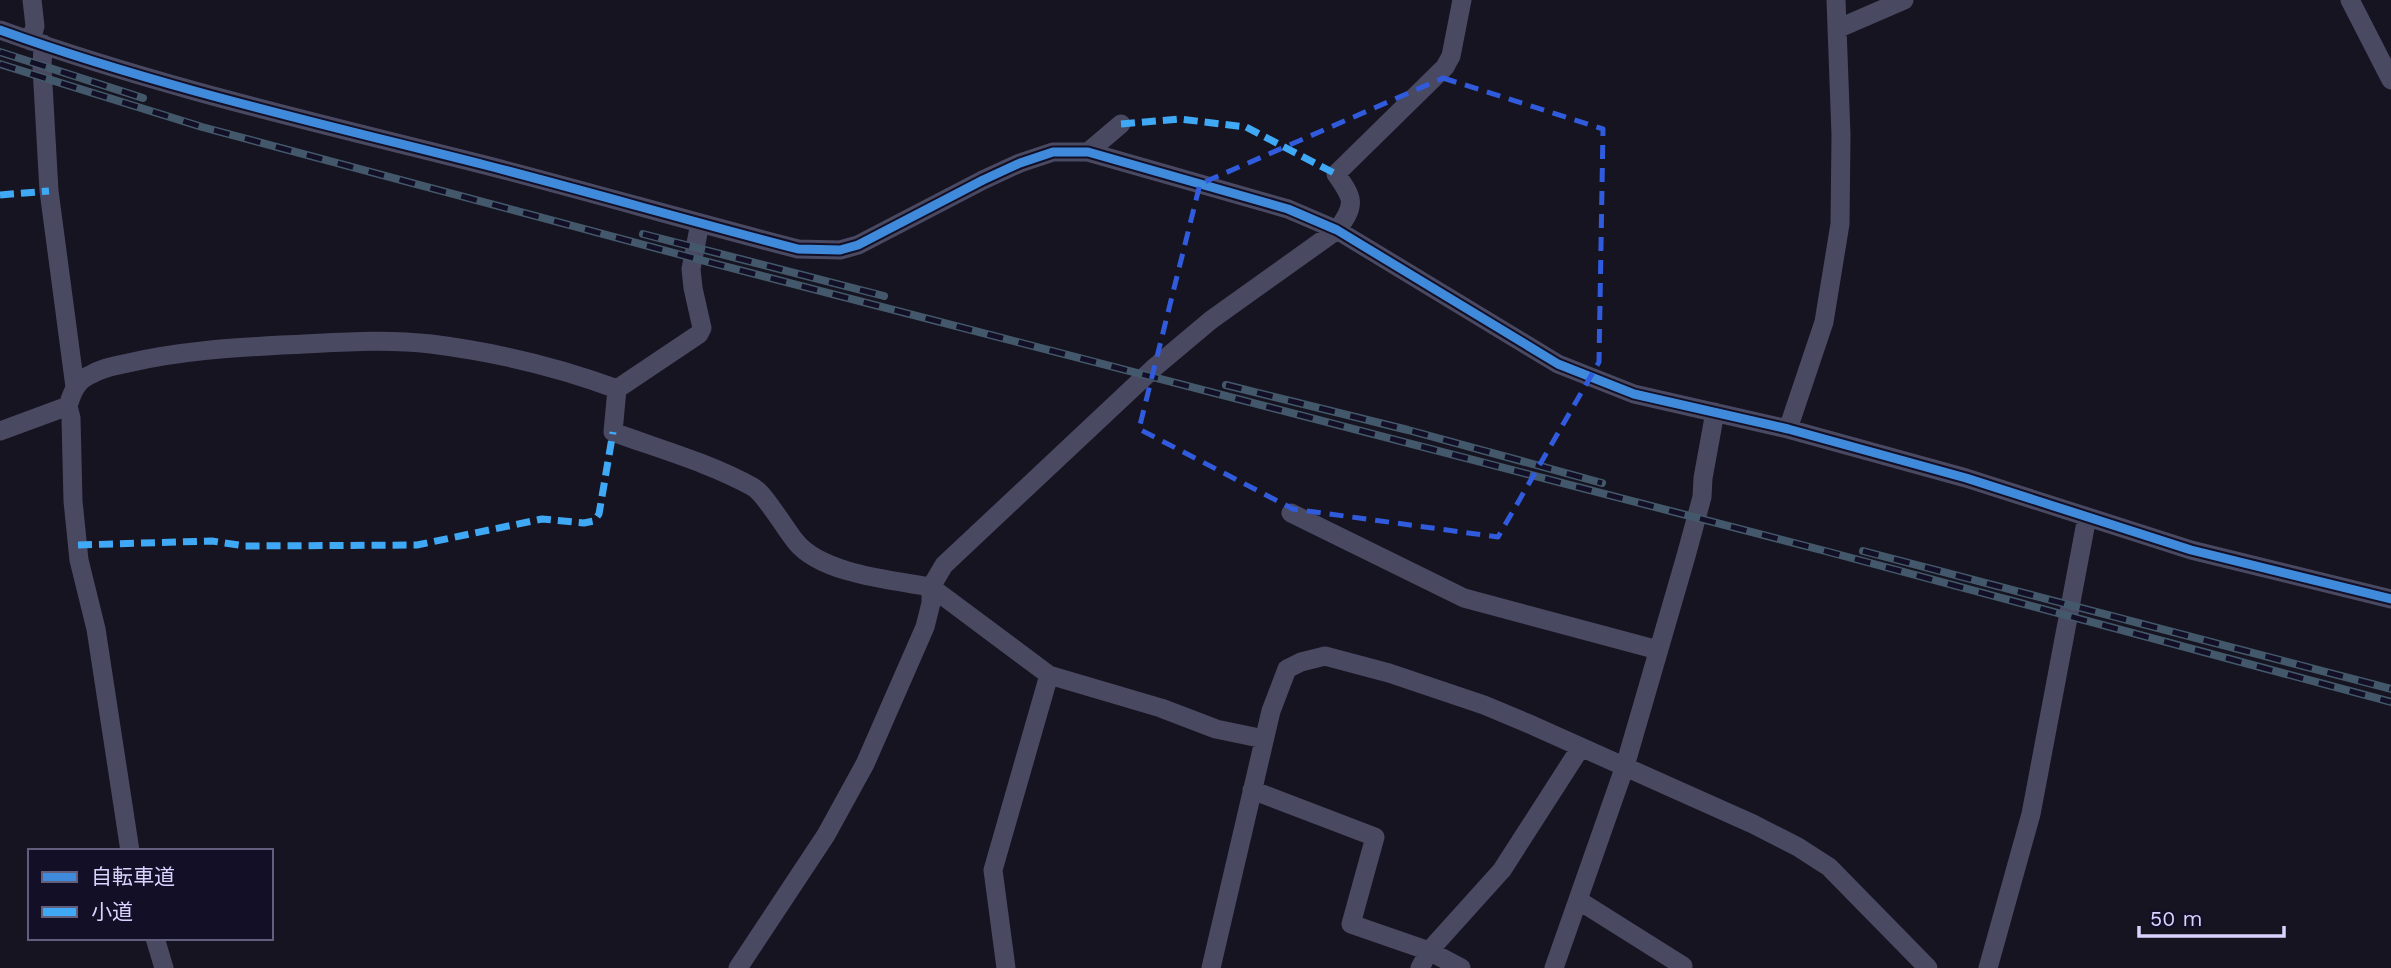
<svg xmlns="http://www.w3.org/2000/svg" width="2391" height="968" font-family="'Work Sans','Noto Sans JP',sans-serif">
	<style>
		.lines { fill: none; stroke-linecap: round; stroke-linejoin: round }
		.minor { stroke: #4a4962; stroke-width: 19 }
		.rail-casing { stroke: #43596b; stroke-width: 8 }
		.rail { stroke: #130f26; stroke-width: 5; stroke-dasharray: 16; stroke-linecap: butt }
		.quiet { stroke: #3fa9f5; stroke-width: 7; stroke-dasharray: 14 7; stroke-linecap: butt }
		.cycleway-casing { stroke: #130f26; stroke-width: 13 }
		.cycleway { stroke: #408adc; stroke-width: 9 }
		.marked { fill: none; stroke: #305bdc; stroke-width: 5; stroke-dasharray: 14 9; stroke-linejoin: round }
	</style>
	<rect width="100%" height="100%" fill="#161421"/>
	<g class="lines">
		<path class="minor" d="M2350,0L2391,80
			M1837,29L1904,0
			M0,30C158,87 323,124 485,165C590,192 693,222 798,249L840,250L858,245L983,180L1020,163L1053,152H1088L1288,209L1337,230L1558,364L1634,394L1788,429L1966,478L2191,550L2391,599
			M31,41L35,26L32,0
			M43,44L42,67L49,191L75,387
			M1088,152L1121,124
			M700,223L691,269L693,288L702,328L699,334L617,389L613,432C659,449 710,463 753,487C766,495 785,529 796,542C822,574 892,580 931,587V603L925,627L865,764L826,835L738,968
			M68,406L71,418L73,501L79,560L96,629L130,851
			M1788,429L1824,322L1840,224L1841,135L1836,0
			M0,431L68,406C72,393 76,382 88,376C101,368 114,366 128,363C179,351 230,348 282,345C332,343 381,338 431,344C494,352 558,367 617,389
			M1291,513L1464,598L1658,650
			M1264,739L1216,729L1161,708L1049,675L931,587L944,565L1155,367L1211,320L1337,230C1357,204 1353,198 1336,174L1445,67L1451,56L1462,0
			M1252,790L1375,837L1351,924L1429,951L1461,968
			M1578,900L1683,966
			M155,938L164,968
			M1006,968L993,870L1049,675
			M1211,968L1271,711L1287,669L1301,662L1325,656L1389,673L1484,705L1527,723L1753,824L1798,847L1829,867L1928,968
			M1420,968L1429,951L1502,870L1581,747
			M1554,968L1625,766L1686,556L1702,497L1703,478L1715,412
			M1988,968L2031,814L2087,517"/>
		<g class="rail-casing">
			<path id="rail" d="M0,52L143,98
				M0,64L202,127L693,258L1829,552L2391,702
				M643,234L884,296
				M1226,385L1408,430L1602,483
				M1863,551L2391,689"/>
		</g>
		<use href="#rail" class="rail"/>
		<path class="quiet" d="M1121,124L1180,119L1246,127L1336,174
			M0,195L49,191
			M78,545L212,541L245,546L417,545L542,519L584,523L594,521L599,514L613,432"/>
		<g class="cycleway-casing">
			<path id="cycleway" d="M0,30C158,87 323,124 485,165C590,192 693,222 798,249L840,250L858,245L983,180L1020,163L1053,152H1088L1288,209L1337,230L1558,364L1634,394L1788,429L1966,478L2191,550L2391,599"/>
		</g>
		<use href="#cycleway" class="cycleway"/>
	</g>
	<path class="marked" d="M1443,78L1603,129L1599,362L1498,537L1293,509L1139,429L1200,184Z"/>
	<rect x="28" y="849" width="245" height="91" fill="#130f26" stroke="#625e7d" stroke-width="2"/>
	<rect x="42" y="872" width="35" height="10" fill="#408adc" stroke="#625e7d" stroke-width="2"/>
	<text x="91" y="884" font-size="21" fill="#d9d4ff">自転車道</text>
	<rect x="42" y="907" width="35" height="10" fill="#3fa9f5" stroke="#625e7d" stroke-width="2"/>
	<text x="91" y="919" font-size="21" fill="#d9d4ff">小道</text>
	<path d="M2139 926v10h145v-10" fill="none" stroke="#d9d4ff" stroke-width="3.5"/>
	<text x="2150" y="926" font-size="21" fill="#d9d4ff" stroke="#130f26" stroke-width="5" paint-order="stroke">50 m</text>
</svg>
